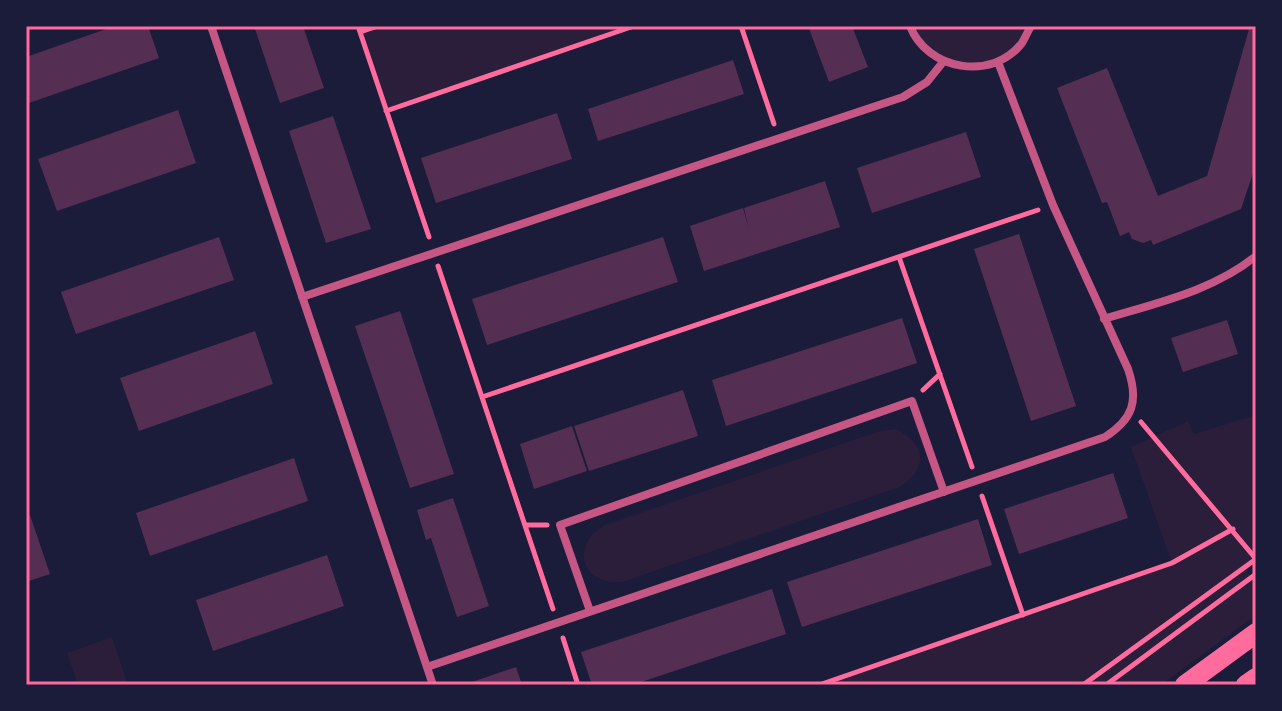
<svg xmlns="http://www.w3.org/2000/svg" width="1282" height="711" font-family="'Work Sans',sans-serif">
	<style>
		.green { fill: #2a1e3b }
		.building { fill: #542f53 }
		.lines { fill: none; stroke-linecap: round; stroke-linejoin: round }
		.path { stroke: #ff6b9d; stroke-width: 5 }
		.minor { stroke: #c65784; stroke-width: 8 }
		.primary { stroke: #ff6b9d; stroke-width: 20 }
		.neatline { fill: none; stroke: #ff6b9d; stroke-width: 3 }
	</style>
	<rect width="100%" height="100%" fill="#1b1b3a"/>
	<path class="green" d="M378,26H634L386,111L360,32Z
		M910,26H1031C1014,57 982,77 946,62C933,57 920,36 910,26Z
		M1256,415V559L1245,568L1256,582V615L1161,685H819L1172,563L1131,447L1188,421L1194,434Z
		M896,429C927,444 928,469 900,487L622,582C581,585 569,545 605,525L880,431Z
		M112,637L128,685H78L67,653Z"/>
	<path class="building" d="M115,26H148L159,58L26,104V57Z
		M254,26H303L324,88L280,103Z
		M808,26H852L868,67L829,82Z
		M1249,29L1256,31V164L1241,209L1153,245L1151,240L1143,243L1132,239L1129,232L1120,236L1107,202L1102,203L1057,88L1107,68L1158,196L1207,176Z
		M733,60L744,94L598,141L588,109Z
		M178,110L196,163L57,211L38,159Z
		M557,113L572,159L436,203L421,158Z
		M333,116L371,229L326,243L289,131Z
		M966,132L981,177L872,213L857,168Z
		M825,181L840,227L704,271L690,226L743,208L749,229L744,208Z
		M1019,234L1076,406L1031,421L974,249Z
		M219,237L234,280L76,334L61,292Z
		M663,237L678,282L487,345L472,299Z
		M400,311L454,474L410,488L355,326Z
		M902,318L917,363L726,426L712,380Z
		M1227,320L1238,354L1183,372L1171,338Z
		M255,331L273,384L139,431L120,378Z
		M683,390L698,436L589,471L574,426Z
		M572,426L587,471L534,489L520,444Z
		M294,458L308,501L150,556L136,513Z
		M1113,473L1128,518L1019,554L1004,509Z
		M453,498L489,606L457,617L431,538L426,540L417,510Z
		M30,515L50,574L26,582V516Z
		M978,519L992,565L802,627L787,582Z
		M327,555L344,606L213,651L196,600Z
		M772,589L786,634L632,685H592L581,652Z
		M516,667L522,685H473L472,682Z"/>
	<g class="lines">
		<path class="path" d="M358,26L429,237
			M741,26L774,124
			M360,32L378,26
			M386,111L634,26
			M899,257L972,467
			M438,266L553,609
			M923,390L940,374
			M482,397L1038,210
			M1141,422L1256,559
			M982,496L1023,615
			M525,525H547
			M563,638L578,685
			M819,685L1172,563L1233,529
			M1083,685L1256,559
			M1106,685L1256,574"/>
		<path class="minor" d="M211,26L433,685
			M910,26C927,70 992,82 1022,43C1025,38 1028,31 1031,26
			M302,297L903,97L927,82L943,62
			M1104,319C1156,303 1213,291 1256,256
			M590,611L560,525L912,401L944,492
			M427,667L1105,437C1133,419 1139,401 1128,369L1053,205L998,62"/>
		<path class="primary" d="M1185,685L1256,633
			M1246,685L1256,678"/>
	</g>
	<rect width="1282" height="711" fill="none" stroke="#1b1b3a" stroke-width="56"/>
	<rect x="28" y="28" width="1226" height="655" class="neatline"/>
</svg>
